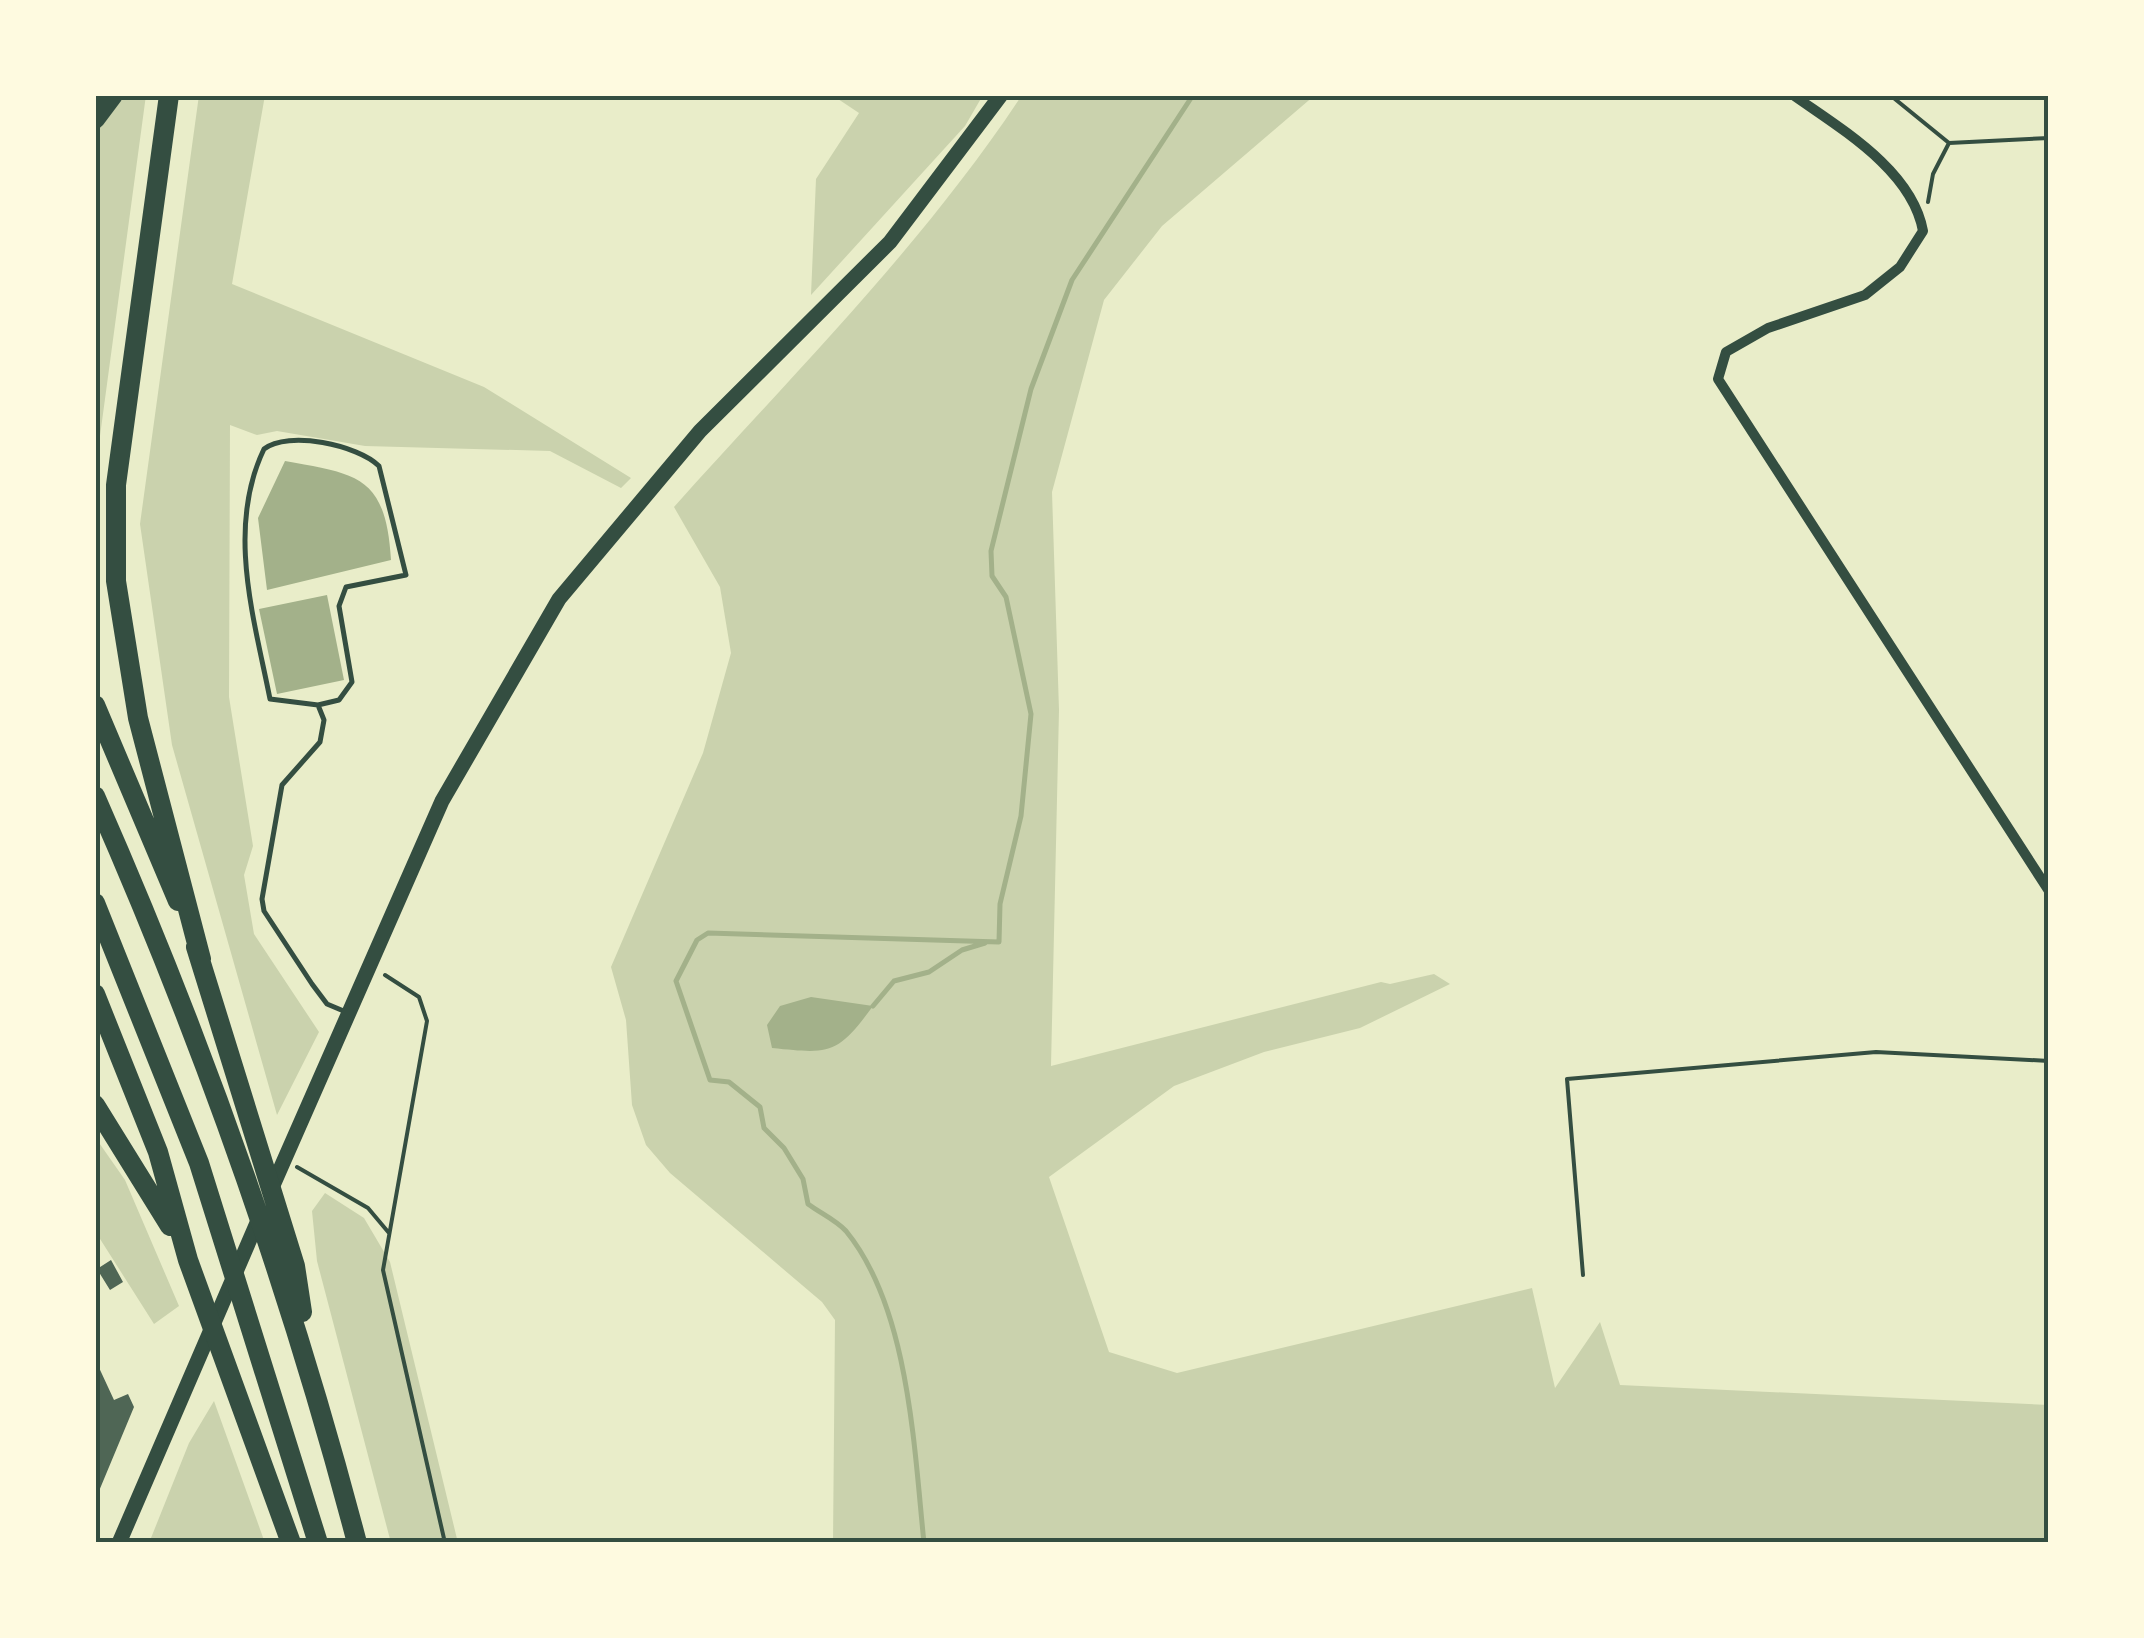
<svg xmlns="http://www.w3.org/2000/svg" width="2144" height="1638" font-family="'Open Sans',sans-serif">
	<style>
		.green { fill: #cad2ad }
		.water { fill: #a3b18a }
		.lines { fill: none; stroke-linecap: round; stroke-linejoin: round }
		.stream { stroke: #a3b18a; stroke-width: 5 }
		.building { fill: #4f6655 }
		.path { stroke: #344e41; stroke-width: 4 }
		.service { stroke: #344e41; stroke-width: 5 }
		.minor { stroke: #344e41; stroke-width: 10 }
		.secondary { stroke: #344e41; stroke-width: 15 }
		.motorway { stroke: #344e41; stroke-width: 20 }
		.neatline { fill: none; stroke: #344e41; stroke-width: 4 }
	</style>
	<rect width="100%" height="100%" fill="#e9edc9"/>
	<path class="green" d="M122,95H146L95,473V135Z
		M199,95H265L232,284L484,387L631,478L621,488L550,451L365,446L277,431L257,435L230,425L229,697L253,846L244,875L254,934L319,1032L277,1115L172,745L140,524Z
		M832,95H983L965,126L811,295L816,179L859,113Z
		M1022,95H1315L1162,226L1104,300L1052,492L1059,710L1051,1066L1381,982L1390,984L1434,974L1450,984L1360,1028L1264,1052L1174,1086L1049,1177L1109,1352L1177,1373L1532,1288L1555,1388L1600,1322L1620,1385L2049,1405V1543H833L835,1320L822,1302L670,1173L646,1145L632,1105L626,1020L611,967L703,753L731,653L720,587L674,507C794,373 923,245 1022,95Z
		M95,1137L125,1180L179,1306L154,1324L95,1231Z
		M325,1193L364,1218L390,1262L458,1543H391L317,1261L312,1211Z
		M214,1401L265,1543H149L189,1443Z"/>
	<path class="water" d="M285,461C358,474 386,476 391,560L267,590L258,518Z
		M327,595L344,680L277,694L259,609Z
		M811,997L873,1006C837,1055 831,1054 772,1048L767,1025L780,1006Z"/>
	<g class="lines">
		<path class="stream" d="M873,1006L894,981L929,972L962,950L985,943
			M924,1543C914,1447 909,1308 846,1231C836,1220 820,1213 808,1204L803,1179L784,1148L764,1128L760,1107L729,1082L710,1080L676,981L697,940L708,933L999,942L1000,904L1021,816L1031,714L1006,597L992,576L991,551L1031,389L1072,280L1193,95"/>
	</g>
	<path class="building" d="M111,1260L123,1282L110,1290L97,1269Z
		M95,1359L114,1400L128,1394L134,1407L99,1491L95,1482Z"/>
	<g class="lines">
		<path class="path" d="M1890,95L1949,143L2049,138
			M1928,202L1933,174L1949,143
			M385,975L419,997L427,1021L383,1270L445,1543
			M297,1167L368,1208L389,1233
			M1583,1275L1567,1079L1876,1052L2049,1061"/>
		<path class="service" d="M318,705L270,699C254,618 226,528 264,449C288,430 358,445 379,466L406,575L346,587L339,606L352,682L339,700L318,705L324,720L320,742L282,785L262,899L264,911L312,984L327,1004L346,1012"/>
		<path class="minor" d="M1793,95C1841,129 1912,170 1923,231L1900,267L1865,295L1768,328L1726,352L1718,379L2049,891
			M95,1542L99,1543"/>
		<path class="secondary" d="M271,1190L442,801L559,599L700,431L890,242L1001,95
			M119,1543L260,1216"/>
		<path class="motorway" d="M169,95L116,485V581L138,718L201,959
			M95,119L113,95
			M95,705L178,901
			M95,796C202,1039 290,1287 357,1543
			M95,903L199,1163L318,1543
			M196,947L295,1266L302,1312
			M95,994L158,1152L188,1260L291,1543
			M95,1105L170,1226"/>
	</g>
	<rect width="2144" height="1638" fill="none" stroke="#fefae0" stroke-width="195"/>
	<rect x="98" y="98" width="1948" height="1442" class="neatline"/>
</svg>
